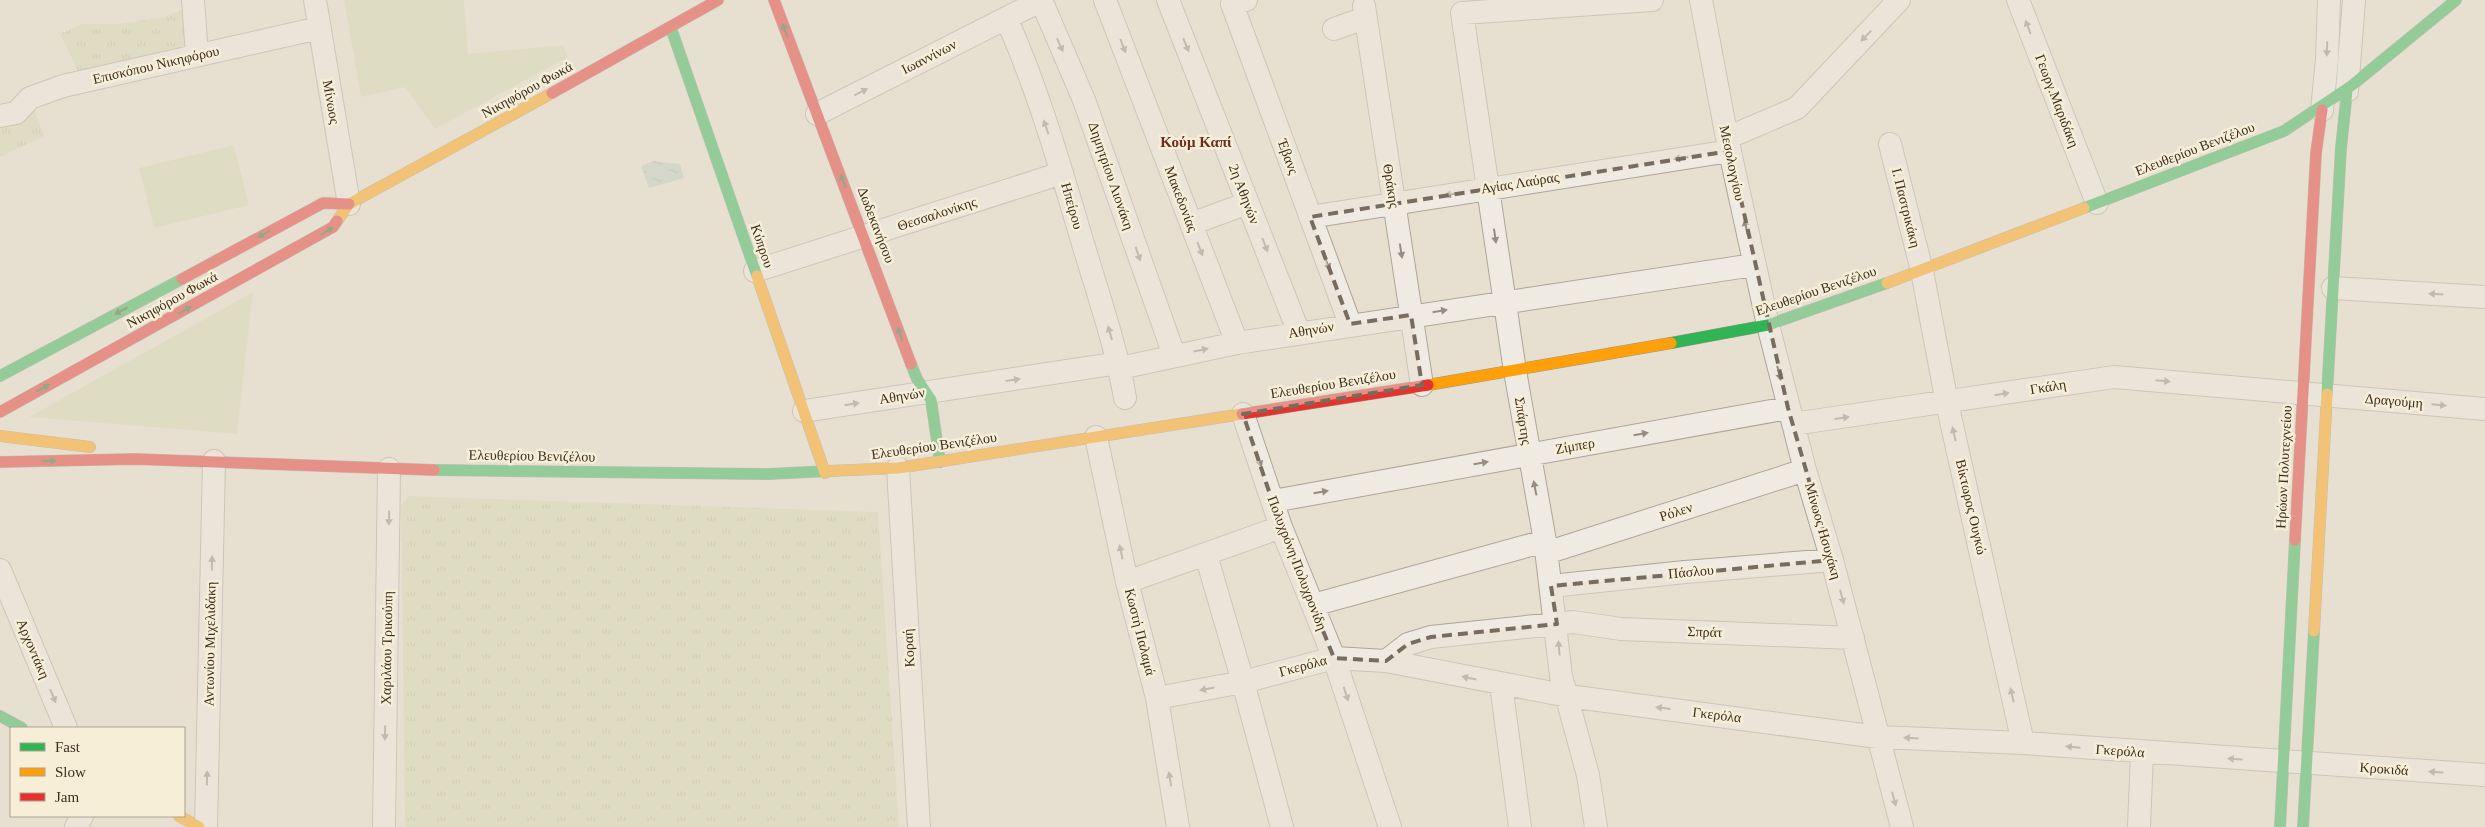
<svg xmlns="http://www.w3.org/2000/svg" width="2485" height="827" font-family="Georgia,serif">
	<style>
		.green { fill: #d6d7b3 }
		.park { fill: url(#park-tufts) }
		.water { fill: url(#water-ripples) }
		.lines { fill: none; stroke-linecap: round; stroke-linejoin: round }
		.street-casing { stroke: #ada599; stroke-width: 24 }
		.fast-casing { stroke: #9c958a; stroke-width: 12 }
		.slow-casing { stroke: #9c958a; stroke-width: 12 }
		.jam-casing { stroke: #9c958a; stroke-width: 12 }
		.street { stroke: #efebe3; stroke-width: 22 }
		.fast { stroke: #30b455; stroke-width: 11 }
		.slow { stroke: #ff9f0a; stroke-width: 11 }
		.jam { stroke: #e5322d; stroke-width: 11 }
		.oneway { fill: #968c82 }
		.oneway2 { fill: #385d33 }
		.marked { fill: none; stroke: #786c5e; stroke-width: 4; stroke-dasharray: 10 6; stroke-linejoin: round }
		.labels { text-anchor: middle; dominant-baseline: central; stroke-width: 5; stroke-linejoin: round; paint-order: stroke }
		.street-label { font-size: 14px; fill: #3d2e20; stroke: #f7eed8 }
		.neighbourhood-label { font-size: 15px; font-weight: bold; fill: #6b2e1e; stroke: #f7eed8 }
	</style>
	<defs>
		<pattern id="park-tufts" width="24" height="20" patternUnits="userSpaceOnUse" patternTransform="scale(1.25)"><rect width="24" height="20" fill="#d6d7b3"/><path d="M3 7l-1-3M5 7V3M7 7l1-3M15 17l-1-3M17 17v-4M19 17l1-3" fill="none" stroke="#b9b99a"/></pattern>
		<pattern id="water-ripples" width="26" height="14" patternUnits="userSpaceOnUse" patternTransform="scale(1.25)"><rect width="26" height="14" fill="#bcccc2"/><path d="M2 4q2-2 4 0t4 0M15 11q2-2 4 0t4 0" fill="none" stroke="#a2b0a6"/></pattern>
	</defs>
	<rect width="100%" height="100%" fill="#e7e0d1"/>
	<path class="green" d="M344,0H464L468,54L563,45L568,57L435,129L405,87L361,97Z
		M234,145L249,205L154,228L139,168Z
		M253,292L237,434L29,417Z"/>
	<path class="park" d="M189,7L194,45L79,73L60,34L82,24H118L164,17Z
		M33,106L44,136L0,157V125Z
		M408,496L878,512L899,827H405L401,507Z"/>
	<path class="water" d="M654,161L680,164L684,178L649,188L641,166Z"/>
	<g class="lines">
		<g class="street-casing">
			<path id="street" d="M193,0L197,55
				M315,0L349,204
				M1041,0L1084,100L1174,355
				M1105,0L1237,343
				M1168,0L1299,333
				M1246,0L1232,4L1350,324
				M1701,0L1727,138L1768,325L1805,470L1832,560L1902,827
				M2018,0L2097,203
				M1364,6L1422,385
				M1006,18C1039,91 1061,170 1084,247C1099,297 1116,346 1125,398
				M1334,29L1365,18
				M2347,91L2354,0
				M2322,110L2327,59L2329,0
				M817,114L1042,0
				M0,116L16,113L30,98L63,86L319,28
				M1727,138L1797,108L1899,0
				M1890,144L1922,271L1947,403L2023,743
				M1310,217L1730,151
				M1191,224L1248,203
				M755,271L1062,173
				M2333,288L2485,297
				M1120,368L1237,343L1754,265
				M804,411L1119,363
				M1243,414L1281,527L1334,658L1390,827
				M1793,424L2114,377L2485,409
				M1096,437L1127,582L1157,698L1178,827
				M898,468L919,827
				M1273,501L1788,408
				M1546,553L1805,470
				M1206,555L1243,682L1282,827
				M0,570L66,728
				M1127,582L1281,527
				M1551,586L1685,572L1832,560
				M1313,605L1545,541
				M1386,661L1408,644L1431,637L1573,622L1621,629L1853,638
				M1501,685L1520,827
				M1157,698L1243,682L1334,658L1386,661L1568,696L1878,737L2023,743L2485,775
				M76,827L82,816
				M206,827L214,461
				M384,827L389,469
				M1596,827L1588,775L1561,676L1545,541L1515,371L1462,13L1652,0
				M2139,827L2142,752"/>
		</g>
		<g class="fast-casing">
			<path id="fast" d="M671,28L757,276
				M2084,208L2284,131L2351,86L2456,0
				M1671,343L1768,325L1887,283
				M911,364L917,379L931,400L940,462
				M0,376L182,279
				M2327,394L2341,148L2347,91
				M434,470L769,474L829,471
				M0,716L22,728
				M2280,827L2295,540
				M2303,827L2314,631"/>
		</g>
		<g class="slow-casing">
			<path id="slow" d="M337,221L349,204L552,93
				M757,276L825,473
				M1887,283L2084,208
				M1428,385L1671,343
				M0,436L90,447
				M829,471L898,468L1242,414
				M2314,631L2327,394
				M179,816L199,827"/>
		</g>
		<g class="jam-casing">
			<path id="jam" d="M774,0L911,364
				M552,93L718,0
				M182,279L323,203L349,204
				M0,412L333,227L337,221
				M1242,414L1428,385
				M0,462L135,459L434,470
				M2295,540L2316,153L2322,110"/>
		</g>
		<use href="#street" class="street"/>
		<use href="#fast" class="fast"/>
		<use href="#slow" class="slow"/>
		<use href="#jam" class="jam"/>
	</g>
	<defs><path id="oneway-solid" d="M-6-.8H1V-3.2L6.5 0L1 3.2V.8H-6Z" transform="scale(1.25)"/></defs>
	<g class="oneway">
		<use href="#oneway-solid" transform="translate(2028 27) rotate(-111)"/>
		<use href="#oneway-solid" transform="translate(1866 36) rotate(134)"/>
		<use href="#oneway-solid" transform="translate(1060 45) rotate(66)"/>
		<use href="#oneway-solid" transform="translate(1186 45) rotate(68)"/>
		<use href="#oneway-solid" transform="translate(1123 46) rotate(69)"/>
		<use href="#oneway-solid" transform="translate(2327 49) rotate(92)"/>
		<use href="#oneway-solid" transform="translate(861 92) rotate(-27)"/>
		<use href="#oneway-solid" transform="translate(1046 127) rotate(-109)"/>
		<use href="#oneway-solid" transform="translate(1681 158) rotate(172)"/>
		<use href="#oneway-solid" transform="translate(1452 194) rotate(171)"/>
		<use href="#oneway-solid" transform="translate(1746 227) rotate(-102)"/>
		<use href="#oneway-solid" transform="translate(1495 236) rotate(82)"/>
		<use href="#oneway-solid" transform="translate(1265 245) rotate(69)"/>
		<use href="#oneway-solid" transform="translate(1200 249) rotate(69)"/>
		<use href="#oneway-solid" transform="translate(1401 251) rotate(81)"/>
		<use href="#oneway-solid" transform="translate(1138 254) rotate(71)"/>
		<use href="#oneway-solid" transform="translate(1327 263) rotate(70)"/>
		<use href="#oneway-solid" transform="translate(2436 294) rotate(-177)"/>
		<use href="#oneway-solid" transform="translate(1440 311) rotate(-9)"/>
		<use href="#oneway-solid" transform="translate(1110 333) rotate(-106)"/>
		<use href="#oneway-solid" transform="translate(1201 350) rotate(-12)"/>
		<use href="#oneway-solid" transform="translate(1779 373) rotate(76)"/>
		<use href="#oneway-solid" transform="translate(1013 380) rotate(-8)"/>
		<use href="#oneway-solid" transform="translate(2163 381) rotate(5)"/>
		<use href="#oneway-solid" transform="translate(2002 394) rotate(-9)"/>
		<use href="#oneway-solid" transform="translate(852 404) rotate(-9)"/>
		<use href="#oneway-solid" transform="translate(2439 405) rotate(5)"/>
		<use href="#oneway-solid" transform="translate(1842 418) rotate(-8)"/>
		<use href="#oneway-solid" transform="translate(1641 434) rotate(-10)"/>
		<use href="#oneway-solid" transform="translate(1954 434) rotate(-103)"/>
		<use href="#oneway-solid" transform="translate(1259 460) rotate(71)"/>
		<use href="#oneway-solid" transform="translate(1481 463) rotate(-10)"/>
		<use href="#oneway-solid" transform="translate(1535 488) rotate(-101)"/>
		<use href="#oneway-solid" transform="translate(1321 492) rotate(-10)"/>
		<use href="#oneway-solid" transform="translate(389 518) rotate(91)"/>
		<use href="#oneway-solid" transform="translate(1121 552) rotate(-102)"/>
		<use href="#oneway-solid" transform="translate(212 563) rotate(-89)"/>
		<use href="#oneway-solid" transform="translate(1842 597) rotate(75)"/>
		<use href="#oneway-solid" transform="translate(1559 648) rotate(-95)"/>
		<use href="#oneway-solid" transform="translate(1469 678) rotate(-168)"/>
		<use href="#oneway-solid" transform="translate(1207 689) rotate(169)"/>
		<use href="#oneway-solid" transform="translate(1346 694) rotate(72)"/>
		<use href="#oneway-solid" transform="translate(2012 695) rotate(-103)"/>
		<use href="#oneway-solid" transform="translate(53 696) rotate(67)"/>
		<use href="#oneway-solid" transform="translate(1663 708) rotate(-173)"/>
		<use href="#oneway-solid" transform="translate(385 733) rotate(91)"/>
		<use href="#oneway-solid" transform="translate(1911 738) rotate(-177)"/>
		<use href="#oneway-solid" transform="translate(2073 747) rotate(-175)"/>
		<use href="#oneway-solid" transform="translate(2235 759) rotate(-176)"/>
		<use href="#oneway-solid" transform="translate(2436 772) rotate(-176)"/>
		<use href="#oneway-solid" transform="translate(207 778) rotate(-89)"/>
		<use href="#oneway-solid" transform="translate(1170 779) rotate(-99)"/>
		<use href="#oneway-solid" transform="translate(1894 799) rotate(75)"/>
	</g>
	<g class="oneway2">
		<use href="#oneway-solid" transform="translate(785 30) rotate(-111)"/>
		<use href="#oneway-solid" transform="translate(843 181) rotate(-111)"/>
		<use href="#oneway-solid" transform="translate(327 231) rotate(-31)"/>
		<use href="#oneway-solid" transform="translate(264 234) rotate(152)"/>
		<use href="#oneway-solid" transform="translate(185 310) rotate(-29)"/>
		<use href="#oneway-solid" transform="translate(121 311) rotate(152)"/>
		<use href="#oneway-solid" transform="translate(900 334) rotate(-110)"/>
		<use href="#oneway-solid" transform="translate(43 388) rotate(-29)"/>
		<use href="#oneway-solid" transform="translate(49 461) rotate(-1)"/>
	</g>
	<path d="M0 0H2485V827H0ZM1730,151L1788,408L1832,560L1551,586L1557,624L1431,637L1408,644L1386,661L1334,658L1281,527L1243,414L1422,385L1411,315L1350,324L1310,217Z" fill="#e7e0d1" fill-opacity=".55" fill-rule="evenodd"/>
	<path class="marked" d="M1730,151L1788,408L1832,560L1551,586L1557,624L1431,637L1408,644L1386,661L1334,658L1281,527L1243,414L1422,385L1411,315L1350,324L1310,217Z"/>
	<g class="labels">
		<g class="street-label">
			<text transform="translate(929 57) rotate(-27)">Ιωαννίνων</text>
			<text transform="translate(156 65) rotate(-13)">Επισκόπου Νικηφόρου</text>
			<text transform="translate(527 90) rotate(-29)">Νικηφόρου Φωκά</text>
			<text transform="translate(2057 101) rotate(69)">Γεωργ.Μαριδάκη</text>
			<text transform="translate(331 102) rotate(80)">Μίνωος</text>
			<text transform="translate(2195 149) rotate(-21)">Ελευθερίου Βενιζέλου</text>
			<text transform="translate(1288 157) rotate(70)">Έβανς</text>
			<text transform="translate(1732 163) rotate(78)">Μεσολογγίου</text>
			<text transform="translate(1111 176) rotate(71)">Δημητρίου Λιονάκη</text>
			<text transform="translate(1520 183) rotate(-9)">Αγίας Λαύρας</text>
			<text transform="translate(1391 186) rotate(81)">Θράκης</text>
			<text transform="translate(1244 194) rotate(69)">2η Αθηνών</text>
			<text transform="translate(1181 199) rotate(69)">Μακεδονίας</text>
			<text transform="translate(1072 206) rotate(74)">Ηπείρου</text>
			<text transform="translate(1906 208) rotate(76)">Ι. Παστρικάκη</text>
			<text transform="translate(937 214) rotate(-18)">Θεσσαλονίκης</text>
			<text transform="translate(876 225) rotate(69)">Δωδεκανήσου</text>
			<text transform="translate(762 246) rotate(71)">Κύπρου</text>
			<text transform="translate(1816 291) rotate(-19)">Ελευθερίου Βενιζέλου</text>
			<text transform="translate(172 300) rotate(-29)">Νικηφόρου Φωκά</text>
			<text transform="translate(1311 330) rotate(-9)">Αθηνών</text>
			<text transform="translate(1333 384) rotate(-9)">Ελευθερίου Βενιζέλου</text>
			<text transform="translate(2048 387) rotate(-9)">Γκάλη</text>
			<text transform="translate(902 396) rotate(-9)">Αθηνών</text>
			<text transform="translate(2394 401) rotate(5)">Δραγούμη</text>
			<text transform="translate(1523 421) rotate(81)">Σπάρτης</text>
			<text transform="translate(934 446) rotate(-8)">Ελευθερίου Βενιζέλου</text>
			<text transform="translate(1575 446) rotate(-10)">Ζίμπερ</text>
			<text transform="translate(532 456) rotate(1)">Ελευθερίου Βενιζέλου</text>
			<text transform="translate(2284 467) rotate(-87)">Ηρώων Πολυτεχνείου</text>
			<text transform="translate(1971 507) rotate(77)">Βίκτωρος Ουγκώ</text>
			<text transform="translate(1676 512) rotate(-18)">Ρόλεν</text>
			<text transform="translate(1823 531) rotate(74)">Μίνωος Ησυχάκη</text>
			<text transform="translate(1297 563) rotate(69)">Πολυχρόνη Πολυχρονίδη</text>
			<text transform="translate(1691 572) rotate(-5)">Πάσλου</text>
			<text transform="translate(1140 632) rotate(76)">Κωστή Παλαμά</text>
			<text transform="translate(1705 632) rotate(2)">Σπράτ</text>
			<text transform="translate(210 644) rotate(-89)">Αντωνίου Μιχελιδάκη</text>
			<text transform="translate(387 648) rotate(-89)">Χαριλάου Τρικούπη</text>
			<text transform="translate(909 648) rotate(-93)">Κοραή</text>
			<text transform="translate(33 649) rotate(67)">Αρχοντάκη</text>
			<text transform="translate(1303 666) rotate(-15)">Γκερόλα</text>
			<text transform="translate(1717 715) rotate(7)">Γκερόλα</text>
			<text transform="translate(2120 751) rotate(4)">Γκερόλα</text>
			<text transform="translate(2384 769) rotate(4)">Κροκιδά</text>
		</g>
		<g class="neighbourhood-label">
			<text x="1196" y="142">Κούμ Καπί</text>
		</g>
	</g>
	<rect x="10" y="727" width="175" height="90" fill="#f7eed8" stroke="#ada18e"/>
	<rect x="20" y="743" width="25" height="8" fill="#30b455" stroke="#ada18e"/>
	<text x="55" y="752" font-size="15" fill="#3d2e20">Fast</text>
	<rect x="20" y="768" width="25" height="8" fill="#ff9f0a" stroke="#ada18e"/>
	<text x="55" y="777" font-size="15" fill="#3d2e20">Slow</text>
	<rect x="20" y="793" width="25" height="8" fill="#e5322d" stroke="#ada18e"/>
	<text x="55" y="802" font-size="15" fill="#3d2e20">Jam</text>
</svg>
